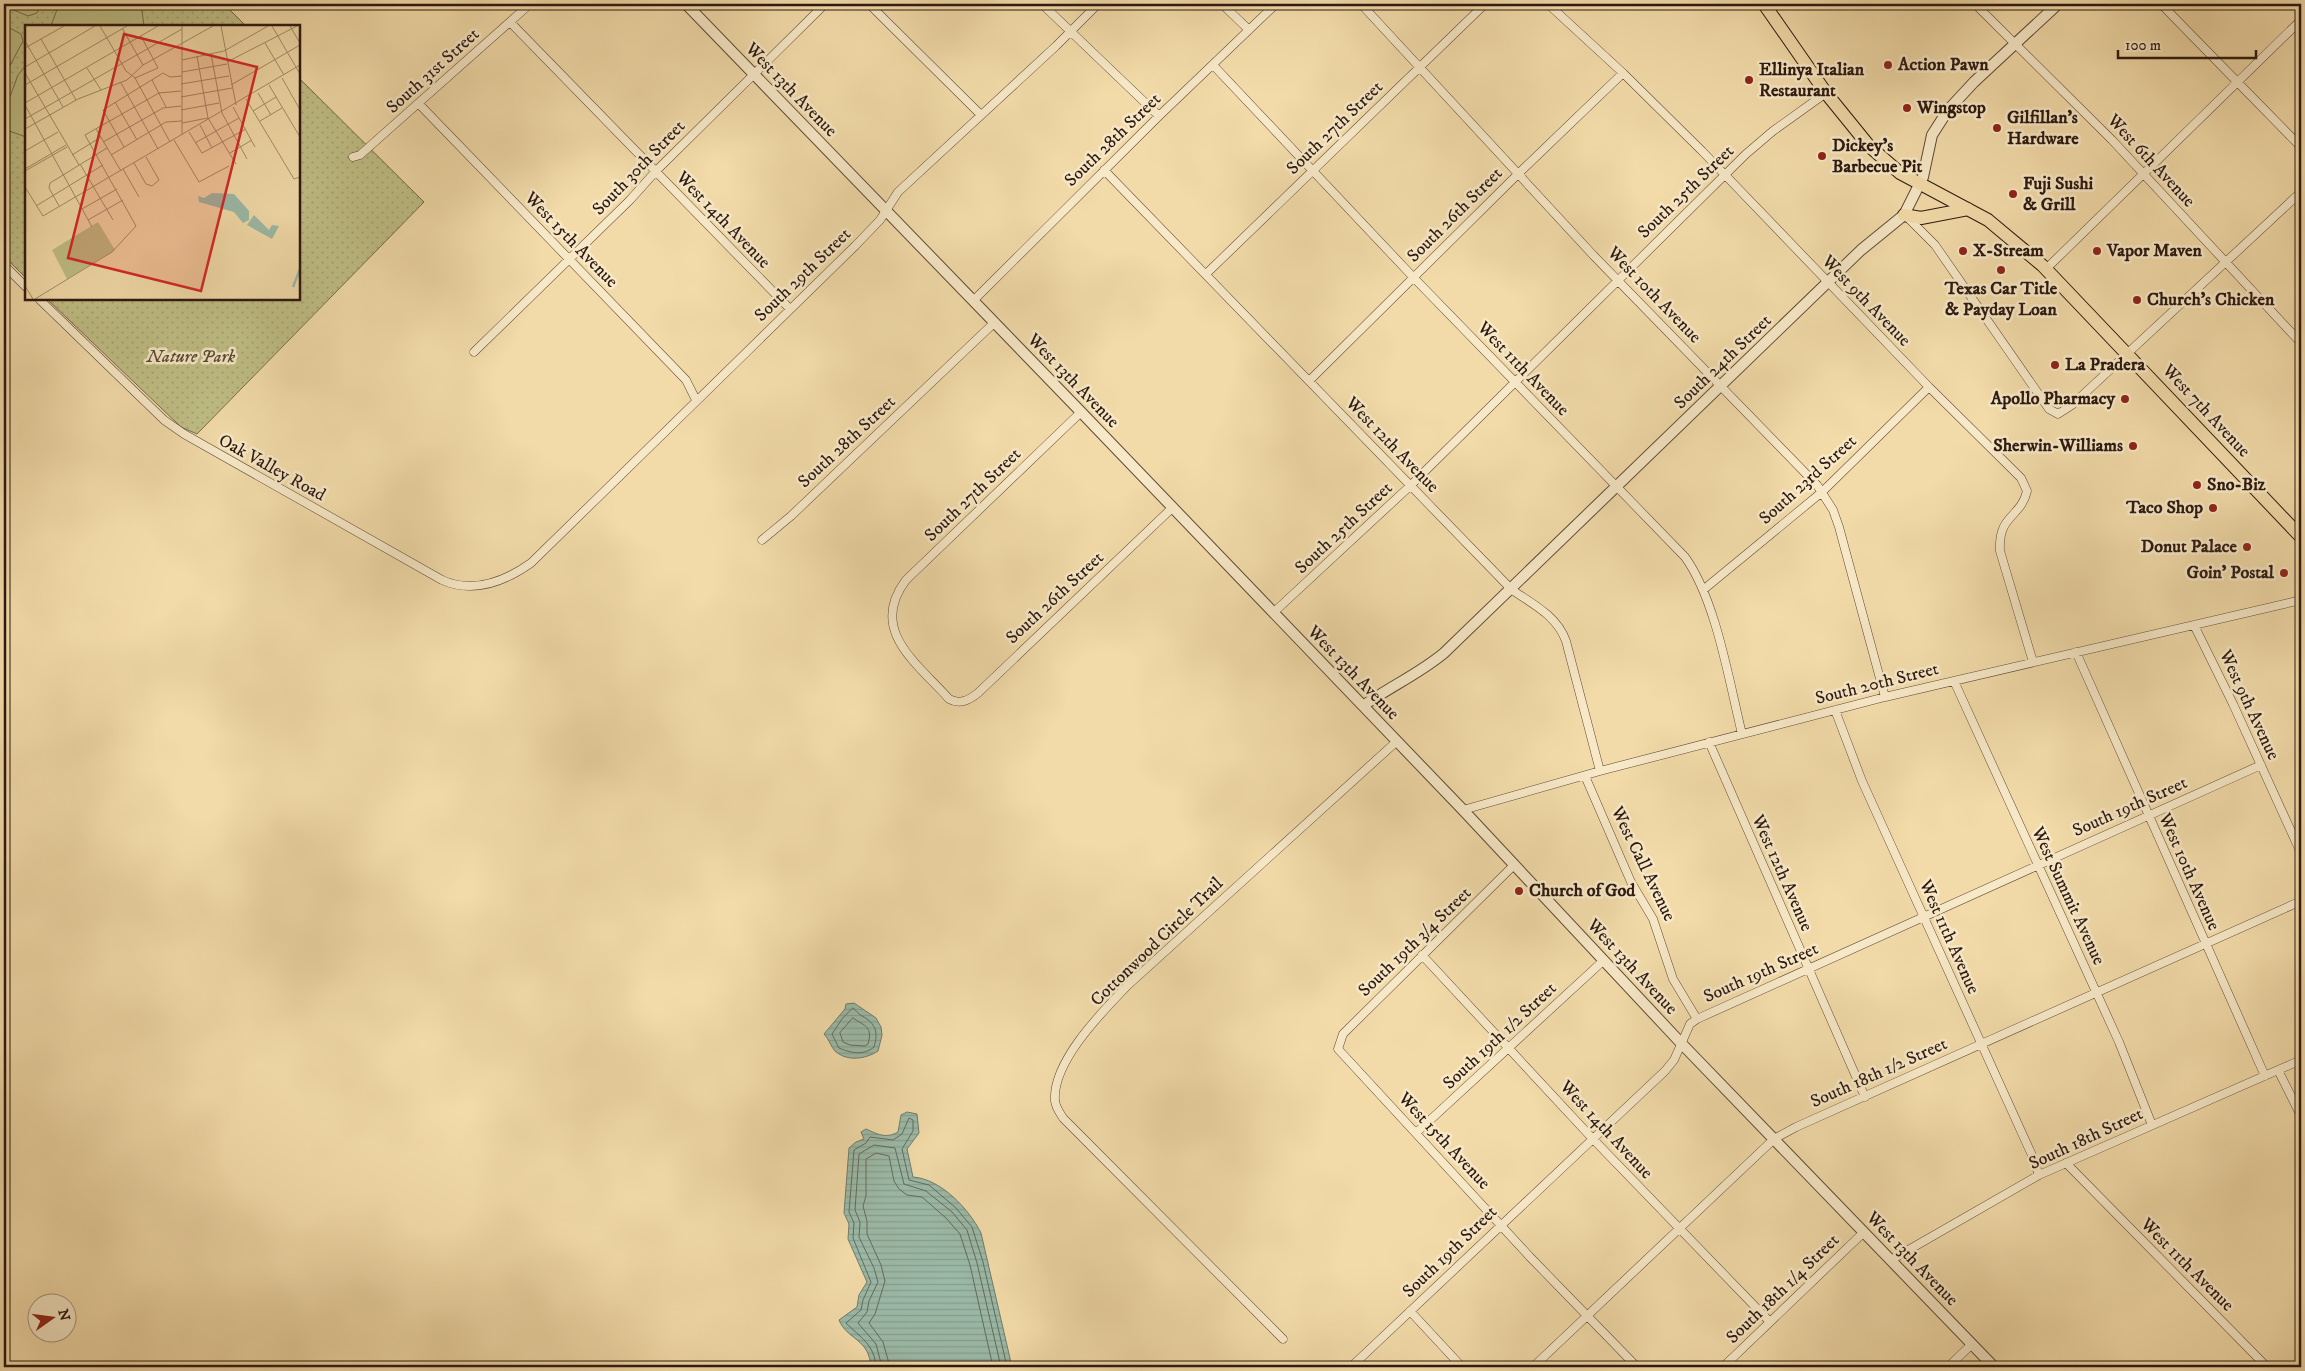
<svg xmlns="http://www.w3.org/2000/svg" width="2305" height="1371" font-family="'IM FELL DW Pica',serif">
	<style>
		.green { fill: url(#green-dots); stroke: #766c4b }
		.pitch { fill: #bfbe85; stroke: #766c4b }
		.water { fill: url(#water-rules); stroke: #6f7a6c }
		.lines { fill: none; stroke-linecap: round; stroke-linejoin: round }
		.shore { stroke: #646a5d; stroke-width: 1 }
		.minor-casing { stroke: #5e4a37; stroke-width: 9 }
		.tertiary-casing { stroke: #5e4a37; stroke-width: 12 }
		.primary-casing { stroke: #2c1911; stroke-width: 14 }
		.minor { stroke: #f7e8c7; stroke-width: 8 }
		.tertiary { stroke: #f7e8c7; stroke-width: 10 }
		.primary { stroke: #f2dba9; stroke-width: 12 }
		.poi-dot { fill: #8f2418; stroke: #f7e8c7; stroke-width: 2 }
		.labels { text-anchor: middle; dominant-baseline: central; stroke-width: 5; stroke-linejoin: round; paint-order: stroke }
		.poi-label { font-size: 18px; font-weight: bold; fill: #2c1911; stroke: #f7e8c7; text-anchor: start }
		.street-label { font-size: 18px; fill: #2c1911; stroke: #f7e8c7 }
		.park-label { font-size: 18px; font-style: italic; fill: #584b34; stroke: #f7e8c7 }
		.inset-river { fill: none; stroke: #9bbba9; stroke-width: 2.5 }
		.inset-road { fill: none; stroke: #a38d6c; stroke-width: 1 }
		.view { fill: #d62828; fill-opacity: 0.15; stroke: #d62828; stroke-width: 2.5 }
		.inset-edge { fill: none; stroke: #2c1911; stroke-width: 2.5 }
	</style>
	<defs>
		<pattern id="green-dots" width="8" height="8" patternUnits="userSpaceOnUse" patternTransform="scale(1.25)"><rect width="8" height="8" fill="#bfbe85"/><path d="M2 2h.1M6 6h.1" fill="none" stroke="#a4a372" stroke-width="1.8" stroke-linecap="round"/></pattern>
		<pattern id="water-rules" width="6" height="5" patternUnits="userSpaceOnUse" patternTransform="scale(1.25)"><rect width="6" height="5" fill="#9bbba9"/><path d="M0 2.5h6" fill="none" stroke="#86a090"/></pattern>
	</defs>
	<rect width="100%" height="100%" fill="#f2dba9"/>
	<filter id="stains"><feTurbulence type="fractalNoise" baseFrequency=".004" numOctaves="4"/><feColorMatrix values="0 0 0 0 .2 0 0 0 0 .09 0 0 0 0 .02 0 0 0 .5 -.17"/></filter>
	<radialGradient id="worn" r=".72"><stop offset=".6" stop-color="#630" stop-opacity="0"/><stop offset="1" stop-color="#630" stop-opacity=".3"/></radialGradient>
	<path class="green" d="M4,4H224L246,26H26V278L4,256Z
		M299,78L424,202L197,434L181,427L47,299H299Z"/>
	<path class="pitch" d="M4,4H41L37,13L28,16L4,6Z
		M59,4H141L144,26H51Z
		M4,25L21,34L23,41L4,77Z
		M26,65V137L4,129V105L11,94L18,75Z"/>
	<path class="water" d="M854,1003L876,1018L881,1027L882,1035L878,1051C866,1059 847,1062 835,1051C831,1047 829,1039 824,1034L845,1009L846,1004Z
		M907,1112L917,1114L919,1133L907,1149L913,1177C941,1179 969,1209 981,1233L1012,1367H871C869,1338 847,1340 839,1320L857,1307L859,1295L867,1282L848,1239L849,1224L844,1213L849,1148L856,1142L864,1139L861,1132L866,1129C877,1134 886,1139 898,1132L901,1115Z"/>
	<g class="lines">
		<path class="shore" d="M853,1008C857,1011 858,1014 862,1016C877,1024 878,1033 874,1047C863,1056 851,1053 839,1048L832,1034L842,1019Z
			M853,1018C865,1026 873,1027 868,1044L865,1046L850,1045L843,1042L840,1033Z
			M876,1367C875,1345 860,1337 846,1323L861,1310L863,1300L871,1282L853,1238L854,1223L849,1212L854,1150L866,1143L870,1137L893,1140L902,1134L909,1118L913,1120V1131L902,1149L909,1180L929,1185L956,1208L972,1227L983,1262L1007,1367
			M882,1367L876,1344L858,1323L867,1312L869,1301L878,1282L874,1268L859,1237L860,1222L855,1210L859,1154L874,1145L895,1148L904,1184L926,1191L952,1212L967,1230L977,1263L1001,1367
			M890,1367L883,1342L869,1323L875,1314L885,1281L881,1265L867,1234V1221L863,1206L866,1196V1159L876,1153L889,1156L894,1181L899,1189L907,1195L922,1197L946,1218L960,1234L970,1265L993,1367"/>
		<g class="minor-casing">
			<path id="minor" d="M869,4L980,114
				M1042,4L1159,116
				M1222,4L1249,30
				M1361,4L1594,256L1817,485L1833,510L1839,527L1885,697
				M1548,4L1623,73L1702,151L1929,387L2021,478L2027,491C2021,518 1998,514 2000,551L2033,662
				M1975,4L2112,140L2301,343
				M2161,4L2301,147
				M510,22L790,309
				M1213,65L1414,278L1685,557C1716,600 1729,681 1742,734
				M419,104L686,380L696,400
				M353,157L360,155L530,4
				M1104,170L1512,590C1533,604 1557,616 1566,641L1600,771
				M1906,216L1935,245L2049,409L2058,414L2072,405L2301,192
				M4,265L26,287
				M2046,269L2301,20
				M1206,274L1485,4
				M39,299L164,420L184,434L442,580C473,594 504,582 531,563L855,246L880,220L898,192L1056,46L1098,4
				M974,300L1159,116L1276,4
				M474,352L630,200L656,171L825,4
				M1309,381L1518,174L1623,73
				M1081,412L906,580C868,630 917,663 949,699C960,705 969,700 978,693L1172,508
				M762,540L791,516L995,322
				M1703,590L1822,492L1929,387
				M1273,613L1410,486L1746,154L1773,131L1826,93
				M2194,625L2233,704L2301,853
				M2076,652L2265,1076
				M1954,681L2119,1042L2152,1125
				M1835,710L1862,781L2031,1153L2039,1175
				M1709,742L1865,1097
				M1585,776L1631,882L1653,919L1673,979L1697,1019
				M1463,810L1600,771L1885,697L2301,600
				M1514,865L1343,1034L1338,1049L1530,1257L1637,1367
				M1422,955L1592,1138L1770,1322
				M2278,1070L2301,1116
				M1416,1133L1604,960
				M2066,1163L2267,1367
				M1891,1260L2039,1175L2301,1060
				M1410,1311L1462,1367
				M1283,1339L1063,1118C1060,1113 1056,1108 1055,1101C1052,1062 1102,1012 1127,986L1396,742
				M1351,1367L1665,1071L1674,1060L1690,1024L1697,1019L2261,765
				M1533,1367L1774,1139L1796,1127L2301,901
				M1723,1367L1864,1232
				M1948,1367L1972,1344"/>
		</g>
		<g class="tertiary-casing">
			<path id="tertiary" d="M686,4L1081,412L1463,810L1680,1042L1994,1367
				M1363,706C1389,687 1419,674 1444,653L1861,250L1904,215L1923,177L1932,135L1948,110L1974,82L2058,4"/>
		</g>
		<g class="primary-casing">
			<path id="primary" d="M1764,4L1826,93L1869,146L1900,173L1988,220L2043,266L2301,537
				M1904,215L1921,218L1968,209"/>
		</g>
		<use href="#minor" class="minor"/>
		<use href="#tertiary" class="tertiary"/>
		<use href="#primary" class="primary"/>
	</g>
	<g class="poi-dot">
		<circle cx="1888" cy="65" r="5"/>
		<circle cx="1749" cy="80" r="5"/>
		<circle cx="1907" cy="108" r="5"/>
		<circle cx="1997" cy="128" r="5"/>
		<circle cx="1822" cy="156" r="5"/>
		<circle cx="2013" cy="194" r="5"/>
		<circle cx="1963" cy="251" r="5"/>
		<circle cx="2097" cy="251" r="5"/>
		<circle cx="2001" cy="270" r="5"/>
		<circle cx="2137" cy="300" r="5"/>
		<circle cx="2055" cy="365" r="5"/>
		<circle cx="2125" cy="399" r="5"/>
		<circle cx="2133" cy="446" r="5"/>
		<circle cx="2197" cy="485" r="5"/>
		<circle cx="2213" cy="508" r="5"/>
		<circle cx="2247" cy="547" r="5"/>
		<circle cx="2284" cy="573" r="5"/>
		<circle cx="1519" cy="891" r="5"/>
	</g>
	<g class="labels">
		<g class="poi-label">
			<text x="1898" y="65">Action Pawn</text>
			<text x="1759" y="70">Ellinya Italian<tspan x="1759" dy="21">Restaurant</tspan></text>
			<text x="1917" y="108">Wingstop</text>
			<text x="2007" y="118">Gilfillan's<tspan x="2007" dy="21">Hardware</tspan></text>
			<text x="1832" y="146">Dickey's<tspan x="1832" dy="21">Barbecue Pit</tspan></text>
			<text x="2023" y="184">Fuji Sushi<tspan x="2023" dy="21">&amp; Grill</tspan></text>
			<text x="1973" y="251">X-Stream</text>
			<text x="2107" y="251">Vapor Maven</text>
			<text x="2001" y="289" text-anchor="middle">Texas Car Title<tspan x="2001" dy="21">&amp; Payday Loan</tspan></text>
			<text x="2147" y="300">Church's Chicken</text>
			<text x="2065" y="365">La Pradera</text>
			<text x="2115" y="399" text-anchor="end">Apollo Pharmacy</text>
			<text x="2123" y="446" text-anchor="end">Sherwin-Williams</text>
			<text x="2207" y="485">Sno-Biz</text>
			<text x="2203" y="508" text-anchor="end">Taco Shop</text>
			<text x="2237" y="547" text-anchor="end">Donut Palace</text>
			<text x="2274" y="573" text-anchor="end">Goin' Postal</text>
			<text x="1529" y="891">Church of God</text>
		</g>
		<g class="street-label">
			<text transform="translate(433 71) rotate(-42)">South 31st Street</text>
			<text transform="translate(791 90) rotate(46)">West 13th Avenue</text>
			<text transform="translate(1335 128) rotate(-44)">South 27th Street</text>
			<text transform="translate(1113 140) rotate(-44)">South 28th Street</text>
			<text transform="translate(2151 161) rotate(47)">West 6th Avenue</text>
			<text transform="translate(639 168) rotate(-46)">South 30th Street</text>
			<text transform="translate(1686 192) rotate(-44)">South 25th Street</text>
			<text transform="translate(1455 215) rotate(-45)">South 26th Street</text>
			<text transform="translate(723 220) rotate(46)">West 14th Avenue</text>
			<text transform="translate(571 240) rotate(46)">West 15th Avenue</text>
			<text transform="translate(803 275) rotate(-44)">South 29th Street</text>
			<text transform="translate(1654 295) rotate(46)">West 10th Avenue</text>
			<text transform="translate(1866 301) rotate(46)">West 9th Avenue</text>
			<text transform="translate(1723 362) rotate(-44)">South 24th Street</text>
			<text transform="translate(1523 369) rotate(46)">West 11th Avenue</text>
			<text transform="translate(1073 381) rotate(46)">West 13th Avenue</text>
			<text transform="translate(2206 411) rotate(47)">West 7th Avenue</text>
			<text transform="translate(847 442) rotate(-43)">South 28th Street</text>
			<text transform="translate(1392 445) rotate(46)">West 12th Avenue</text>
			<text transform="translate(272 468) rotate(29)">Oak Valley Road</text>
			<text transform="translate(1808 480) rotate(-42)">South 23rd Street</text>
			<text transform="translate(973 495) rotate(-44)">South 27th Street</text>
			<text transform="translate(1344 528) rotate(-43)">South 25th Street</text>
			<text transform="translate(1055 598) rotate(-43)">South 26th Street</text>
			<text transform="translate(1353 673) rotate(46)">West 13th Avenue</text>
			<text transform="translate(1877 684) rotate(-14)">South 20th Street</text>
			<text transform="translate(2249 705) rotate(65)">West 9th Avenue</text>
			<text transform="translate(2130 807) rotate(-24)">South 19th Street</text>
			<text transform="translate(1643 864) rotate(64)">West Call Avenue</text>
			<text transform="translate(2189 872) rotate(66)">West 10th Avenue</text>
			<text transform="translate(1782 873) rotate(66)">West 12th Avenue</text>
			<text transform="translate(2068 896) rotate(65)">West Summit Avenue</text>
			<text transform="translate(1949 937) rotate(66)">West 11th Avenue</text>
			<text transform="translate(1157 942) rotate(-44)">Cottonwood Circle Trail</text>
			<text transform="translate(1415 942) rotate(-44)">South 19th 3/4 Street</text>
			<text transform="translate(1632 967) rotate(47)">West 13th Avenue</text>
			<text transform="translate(1761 973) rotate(-24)">South 19th Street</text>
			<text transform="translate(1500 1036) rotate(-43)">South 19th 1/2 Street</text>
			<text transform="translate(1879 1073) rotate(-24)">South 18th 1/2 Street</text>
			<text transform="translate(1606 1130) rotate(47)">West 14th Avenue</text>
			<text transform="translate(2086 1139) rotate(-25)">South 18th Street</text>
			<text transform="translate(1444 1141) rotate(47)">West 15th Avenue</text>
			<text transform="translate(1450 1252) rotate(-44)">South 19th Street</text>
			<text transform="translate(1912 1259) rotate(46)">West 13th Avenue</text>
			<text transform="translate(2187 1265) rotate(45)">West 11th Avenue</text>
			<text transform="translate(1783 1289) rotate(-44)">South 18th 1/4 Street</text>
		</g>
		<g class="park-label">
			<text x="191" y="357">Nature Park</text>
		</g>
	</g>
	<g transform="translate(25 25)">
		<rect width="275" height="275" fill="#f2dba9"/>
		<path d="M73,197L90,225L42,254L27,225Z" fill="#bfbe85"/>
		<path d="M187,168L209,169L224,186V195L218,198L209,187L174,177L173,171L179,173ZM229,190L244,205L247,200L254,201L247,214L222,200Z" fill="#9bbba9"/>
		<path class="inset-river" d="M268,262L275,244"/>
		<path class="inset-road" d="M75,1L101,46L110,53L145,117M157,1V110M196,1L211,80M247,1L275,49M265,1L275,18M97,3L118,40M16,14L51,75M0,16L38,82M240,18L259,50M0,23L39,1M186,29L197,88L222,134M172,31L183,93L211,139M157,35L199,26L243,1M202,37L272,1M0,42L70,1M62,43L76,65M157,47L202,39M0,48L54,140M110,53L133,43L116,11M257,53L274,83M127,55L141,82M96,58L133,124M156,59L204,51M0,60L102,1M206,60L275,20M244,60L275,112M233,68L246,90M156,72L207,63M221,74L269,154L275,152M90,77L112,115M0,78L133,1M0,80L67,202M208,82L230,122M156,85L194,78M228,86L251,72M0,94L157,4M235,96L257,83M157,98L183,93M175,100L187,123M0,104L53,74L102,55L118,40L188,1M71,104L96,146M164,107L177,128L221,104M149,115L174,157L204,141M78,117L138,83L156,81M170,118L214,93M99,122L78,85L138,48L145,52L157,51M0,126L33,107M205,128L227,115M47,130L76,112M86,130L141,97L157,96M109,138L121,159L127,161L134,155L121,132M55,139L88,195M0,144L41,120M98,144L114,172M0,146L42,122M0,162L18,191L275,40M11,181L78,140M34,181L24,163L25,158L82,123M57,184L92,164M63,195L98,175M0,261L8,274M10,274L87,227L111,201L60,110L134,68L156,66"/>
		<path class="view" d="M99,9L232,42L176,266L43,233Z"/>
		<rect width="275" height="275" class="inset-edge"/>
	</g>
	<rect width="2305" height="1371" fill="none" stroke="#f2dba9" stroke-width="20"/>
	<rect x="5" y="5" width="2295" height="1361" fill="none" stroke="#2c1911" stroke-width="2.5"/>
	<rect x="10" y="10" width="2285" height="1351" fill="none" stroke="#2c1911"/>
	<g transform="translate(52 1318) rotate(76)"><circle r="24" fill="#f7e8c7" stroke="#a6957e"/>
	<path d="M0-4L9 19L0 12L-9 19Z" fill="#8f2418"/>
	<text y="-8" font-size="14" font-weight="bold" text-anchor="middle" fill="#2c1911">N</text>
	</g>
	<path d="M2118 50v8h138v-8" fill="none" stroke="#2c1911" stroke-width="2.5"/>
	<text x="2125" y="50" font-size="15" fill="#2c1911" stroke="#f7e8c7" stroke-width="4" paint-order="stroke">100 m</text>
	<rect width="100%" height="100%" filter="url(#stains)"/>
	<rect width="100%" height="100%" fill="url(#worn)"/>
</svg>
